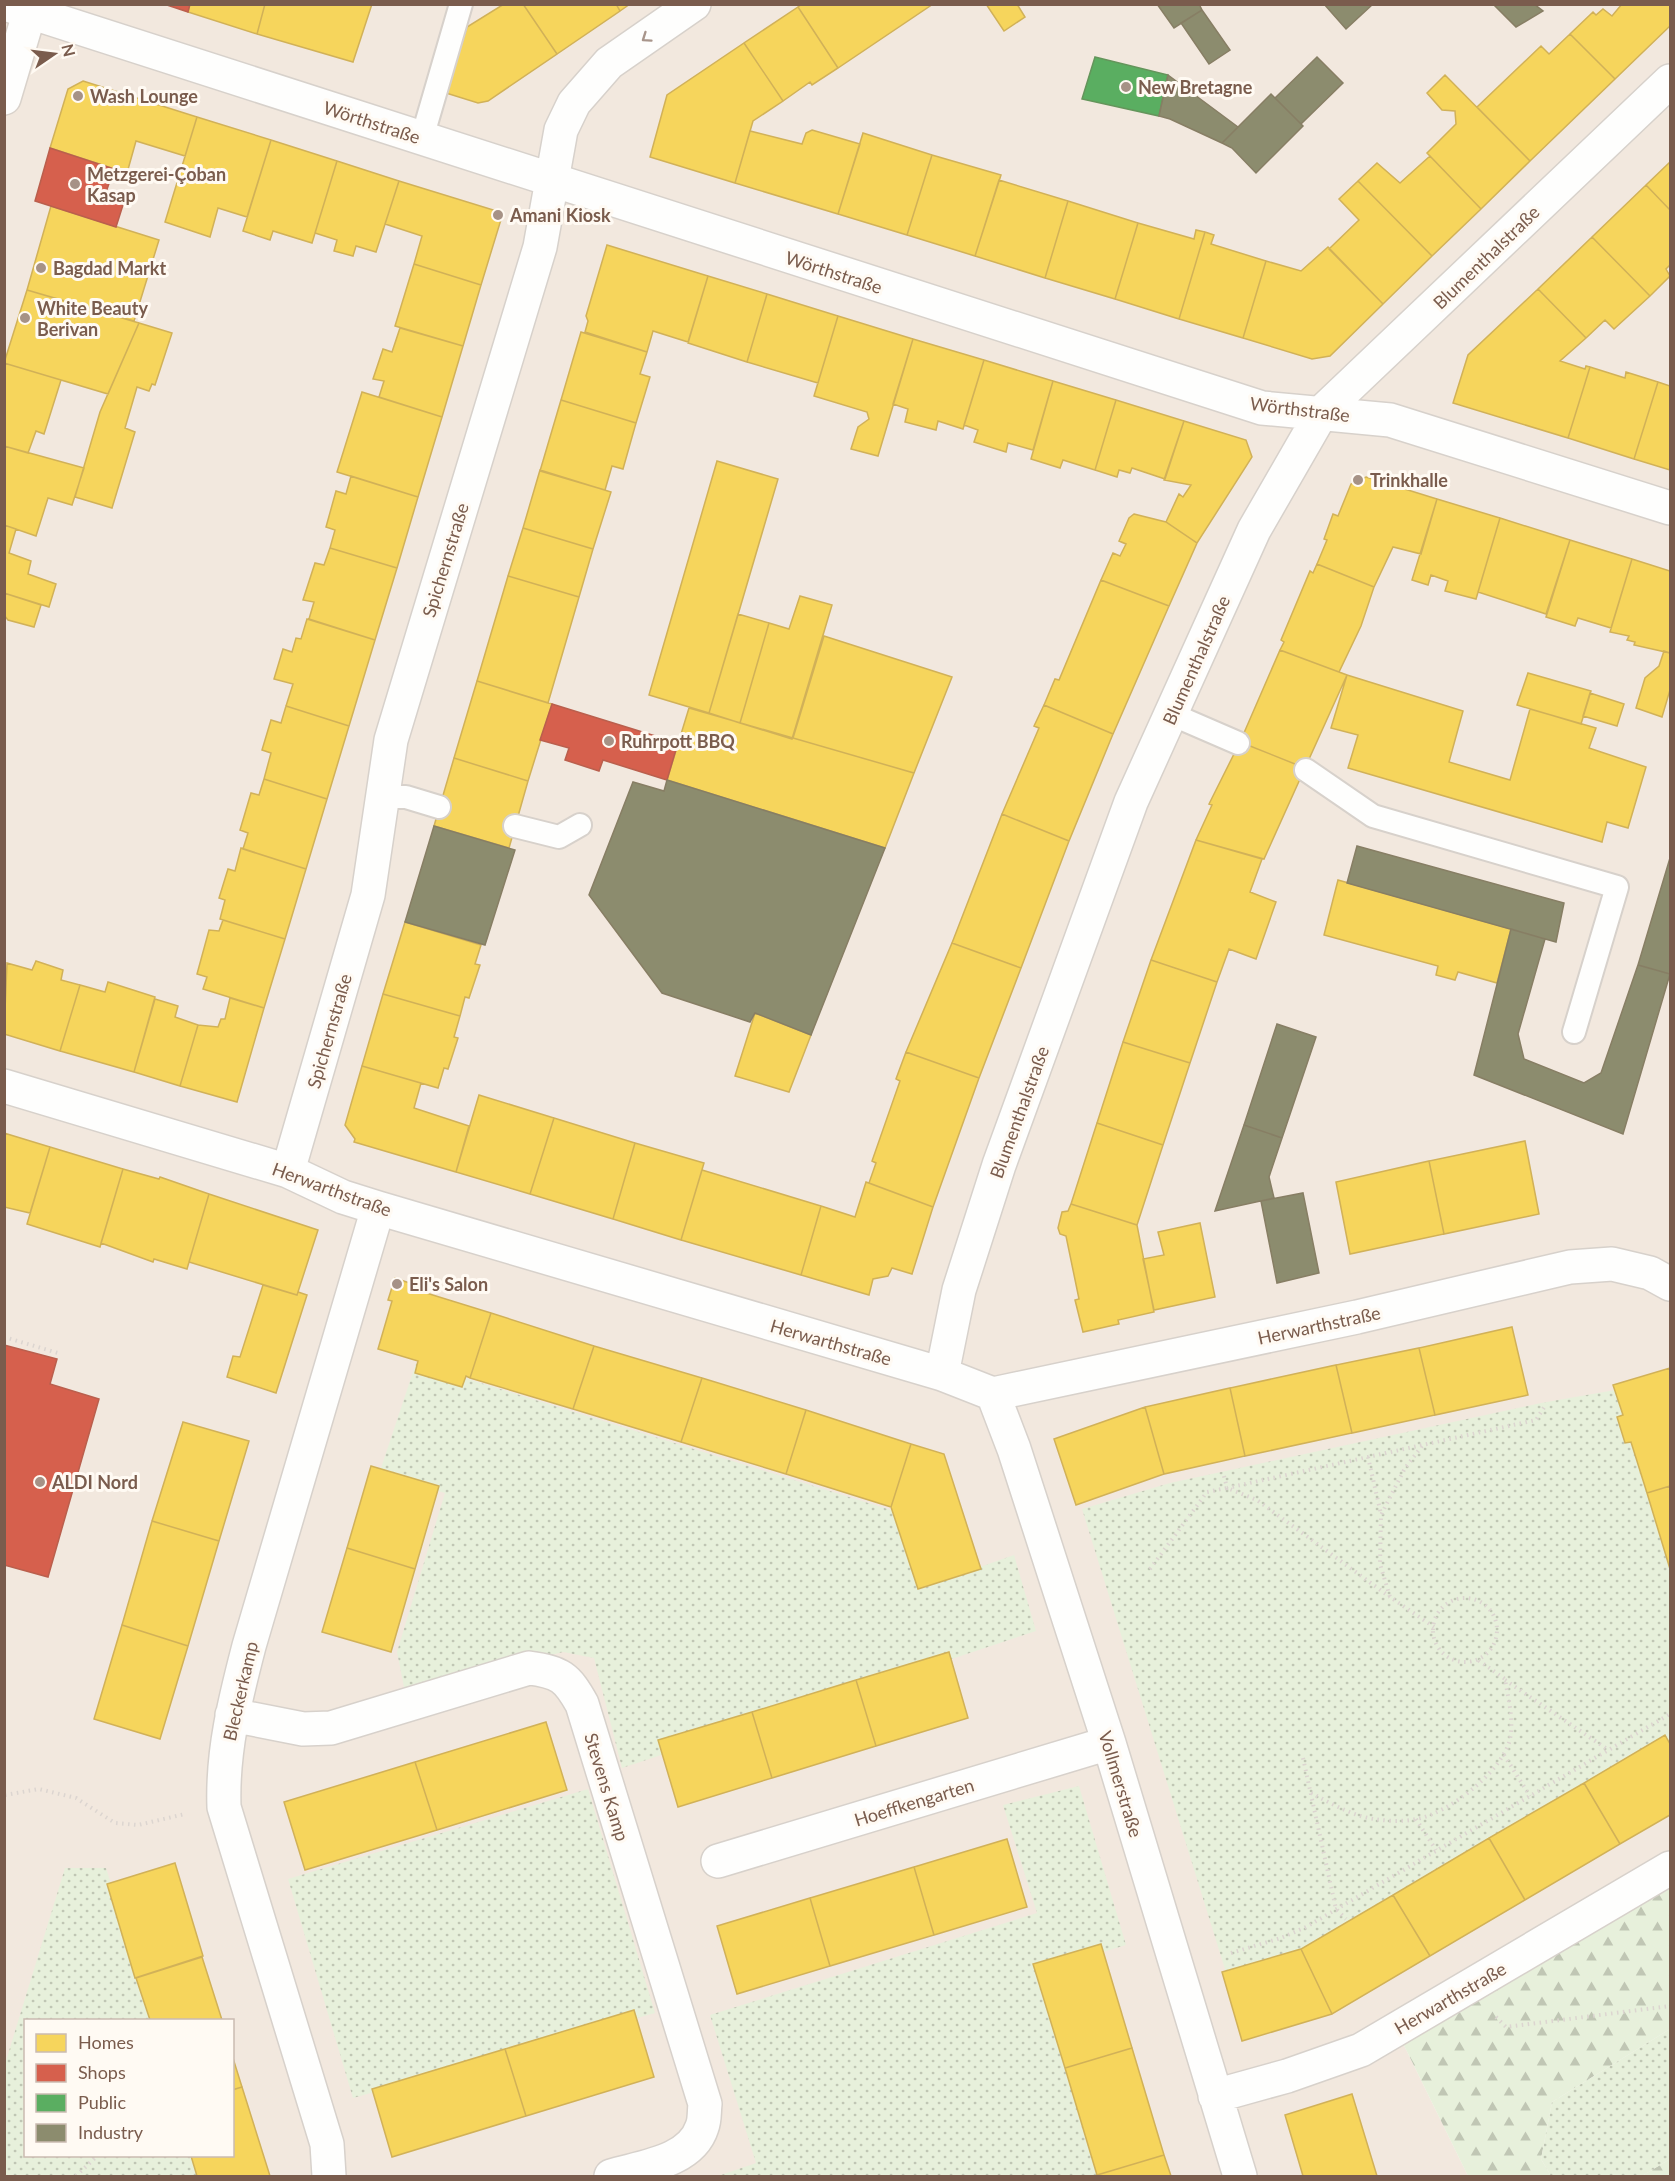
<svg xmlns="http://www.w3.org/2000/svg" width="1675" height="2181" font-family="Lato,sans-serif">
	<style>
		.residential { fill: #f2e8de; fill-rule: evenodd }
		.forest { fill: url(#forest-firs) }
		.park { fill: url(#park-dots) }
		.homes { fill: #f6d55c; stroke: #d1b158; stroke-width: 1.5 }
		.shops { fill: #d6604d; stroke: #ba5f4d; stroke-width: 1.5 }
		.public { fill: #5aae61; stroke: #64955b; stroke-width: 1.5 }
		.industry { fill: #8c8c6e; stroke: #877e64; stroke-width: 1.5 }
		.lines { fill: none; stroke-linecap: round; stroke-linejoin: round }
		.lane-casing { stroke: #d7d1cb; stroke-width: 26 }
		.street-casing { stroke: #d7d1cb; stroke-width: 36 }
		.secondary-casing { stroke: #d9d2cb; stroke-width: 36 }
		.path { stroke: #dcd5d0; stroke-width: 4; stroke-dasharray: 1.5 4.5; stroke-linecap: butt }
		.lane { stroke: #fefefd; stroke-width: 22 }
		.street { stroke: #fefefd; stroke-width: 33 }
		.secondary { stroke: #fefefd; stroke-width: 33 }
		.oneway { stroke: #a8958b }
		.poi-dot { fill: #a69286; stroke: #fffaf3; stroke-width: 2 }
		.labels { text-anchor: middle; dominant-baseline: central; stroke-width: 6; stroke-linejoin: round; paint-order: stroke }
		.poi-label { font-size: 18px; font-weight: bold; fill: #7a5c4d; stroke: #fffaf3; text-anchor: start }
		.street-label { font-size: 18px; fill: #7a5c4d; stroke: #fffaf3 }
	</style>
	<defs>
		<pattern id="forest-firs" width="22" height="20" patternUnits="userSpaceOnUse" patternTransform="scale(1.5)"><rect width="22" height="20" fill="#e7f0db"/><path d="M5 1l3.5 6h-7zM16 11l3.5 6h-7z" fill="#c0c6b4"/></pattern>
		<pattern id="park-dots" width="8" height="8" patternUnits="userSpaceOnUse" patternTransform="scale(1.5)"><rect width="8" height="8" fill="#e7f0db"/><path d="M2 2h.1M6 6h.1" fill="none" stroke="#c0c6b4" stroke-width="1.8" stroke-linecap="round"/></pattern>
	</defs>
	<rect width="100%" height="100%" fill="#f9f5f0"/>
	<path class="residential" d="M5,5H1670V1855L1395,2027L1468,2176H5ZM26,2020H232V2156H26Z"/>
	<path class="forest" d="M1670,1870V2029L1552,2102L1541,2159L1551,2176H1468L1395,2027Z
		M1670,2159V2176H1642Z"/>
	<path class="park" d="M416,1363L907,1515L926,1586L1014,1555L1036,1631L622,1768L594,1658L563,1652L405,1692L397,1652L445,1493L379,1474Z
		M1621,1389L1670,1549V1743L1309,1961L1229,1982L1082,1509L1170,1483L1541,1403Z
		M1079,1786L1126,1945L1047,1969L1100,2176H718L756,2163L710,2015L1037,1913L1003,1805Z
		M588,1789L655,2013L353,2098L288,1879Z
		M65,1868H106L153,2020H26V2156H195L201,2176H5V2064Z
		M1670,2029V2159L1642,2176H1551L1541,2159L1552,2102Z"/>
	<path class="homes" d="M190,4H265L257,34L188,12Z
		M265,4H372L353,62L257,34Z
		M504,4H523L557,54L488,101L478,103L446,93L467,27Z
		M523,4H616L620,11L557,54Z
		M616,4H630L620,11Z
		M802,4H933L838,68L798,7Z
		M986,4H1017L1025,17L1004,31Z
		M1622,4H1670V26L1615,79L1570,34L1593,12L1596,15L1603,9L1612,16Z
		M798,7L838,68L812,85L810,82L783,101L744,43Z
		M1570,34L1615,79L1530,161L1477,107L1541,46L1549,54Z
		M744,43L783,101L753,121L735,183L650,157L667,95Z
		M1445,75L1530,161L1481,209L1427,153L1456,124L1455,111L1442,110L1427,93Z
		M83,81L197,117L185,156L136,141L127,173L50,148L68,89Z
		M197,117L271,140L247,217L218,208L210,237L165,222Z
		M812,130L860,144L838,214L735,183L750,131L802,144L806,133Z
		M863,133L932,155L907,235L838,214Z
		M271,140L337,161L312,243L273,231L270,240L243,231Z
		M932,155L1001,175L975,256L907,235Z
		M1430,156L1481,209L1432,256L1358,181L1377,163L1400,183Z
		M337,161L399,181L376,252L356,246L353,256L334,251L337,240L315,233Z
		M1670,162V210L1646,185Z
		M999,180L1068,201L1045,278L975,256Z
		M399,181L503,213L481,285L414,264L422,236L385,224Z
		M1358,181L1432,256L1383,304L1329,249L1359,220L1339,199Z
		M1646,185L1670,210V265L1666,269L1670,276L1650,296L1592,237Z
		M1068,201L1138,223L1115,299L1045,278Z
		M51,206L159,240L134,321L27,290Z
		M1138,223L1194,239L1196,230L1205,232L1179,319L1115,299Z
		M1205,232L1214,235L1211,244L1266,261L1243,338L1179,319Z
		M1592,237L1650,296L1614,329L1605,320L1586,338L1538,289Z
		M607,245L708,276L688,342L653,331L647,352L585,332L588,321L586,316Z
		M1328,247L1383,304L1330,356L1312,359L1243,338L1266,261L1301,271Z
		M414,264L481,285L463,346L395,326Z
		M708,276L767,294L747,362L688,343Z
		M1538,289L1586,338L1560,361L1585,369L1586,366L1590,367L1568,438L1453,403L1468,355Z
		M27,290L139,323L108,394L4,363Z
		M767,294L838,316L818,383L747,362Z
		M838,316L913,339L878,456L851,449L858,427L869,419L867,412L814,396Z
		M139,323L172,333L155,385L152,384L149,391L137,387L125,428L135,432L112,508L75,497L100,412Z
		M400,328L463,346L442,417L379,397L384,381L373,379L383,349L392,352Z
		M581,332L647,352L640,374L650,377L636,423L561,400Z
		M913,339L984,360L963,429L938,421L936,430L905,422L908,409L893,404Z
		M984,360L1053,381L1033,450L1008,443L1006,452L974,442L978,430L964,425Z
		M4,363L61,380L44,434L36,431L28,453L4,446Z
		M1590,367L1625,378L1626,372L1658,382L1634,459L1568,438Z
		M1053,381L1116,400L1095,470L1063,460L1060,468L1031,459Z
		M1658,382L1670,386V470L1634,459Z
		M362,392L442,417L418,497L337,472Z
		M561,400L636,423L623,469L612,466L605,490L540,471Z
		M1116,400L1184,421L1165,479L1132,468L1130,473L1119,470L1117,477L1095,470Z
		M1184,421L1246,440L1252,457L1197,543L1166,522L1179,494L1183,497L1191,485L1164,480Z
		M4,446L84,468L72,505L48,498L36,536L4,525Z
		M717,461L778,479L709,713L649,695Z
		M540,470L611,492L593,549L523,528Z
		M351,476L418,497L397,568L330,548L335,530L326,527L336,491L346,494Z
		M1366,477L1437,499L1421,554L1393,547L1374,587L1317,564L1327,540L1324,539L1333,514L1338,516L1351,484Z
		M1437,499L1500,518L1476,599L1445,591L1448,581L1431,575L1428,585L1412,580Z
		M1134,514L1166,522L1197,543L1169,606L1101,580L1113,553L1120,556L1126,544L1119,541L1129,518Z
		M1500,518L1570,540L1546,614L1478,592Z
		M4,525L16,529L9,553L31,561L28,574L56,584L49,607L4,593Z
		M523,528L593,549L579,597L508,576Z
		M1570,540L1632,559L1611,628L1578,618L1575,626L1546,617Z
		M330,548L397,568L375,640L309,619L314,602L303,600L315,563L324,565Z
		M1632,559L1670,571V653L1634,645L1635,642L1627,640L1629,636L1610,632Z
		M1317,564L1374,587L1361,626L1339,672L1280,650L1284,642L1281,640L1310,571L1313,573Z
		M508,576L579,597L548,703L477,681Z
		M1101,580L1169,606L1113,734L1044,705L1055,679L1059,680Z
		M4,593L41,605L34,627L8,620L4,615Z
		M800,596L832,605L792,739L740,723L769,623L789,629Z
		M738,614L769,623L740,723L709,713Z
		M307,619L375,640L349,726L286,706L293,684L274,679L283,649L292,652L296,638L301,639Z
		M824,636L952,677L914,773L793,738Z
		M1280,650L1347,675L1305,768L1240,742Z
		M1664,651L1670,653V690L1662,717L1636,708L1645,678L1659,666Z
		M1528,673L1591,691L1581,724L1517,705Z
		M1347,675L1463,711L1449,762L1510,780L1530,709L1596,728L1589,748L1646,767L1628,828L1607,822L1602,842L1348,768L1358,735L1331,728Z
		M477,681L552,704L528,781L454,758Z
		M1590,693L1624,704L1617,726L1583,716Z
		M1044,705L1113,734L1069,841L1002,814L1039,728L1034,726Z
		M286,706L349,726L327,799L264,779L271,753L262,750L271,720L281,723Z
		M689,708L914,773L885,848L667,780Z
		M1240,742L1305,768L1264,859L1196,840L1212,805L1209,804Z
		M454,758L528,781L509,848L434,826Z
		M264,779L327,799L306,869L243,849L248,833L240,830L251,793L259,795Z
		M1002,814L1069,841L1021,968L952,943Z
		M1196,840L1262,859L1250,892L1276,902L1256,959L1229,949L1217,982L1151,960Z
		M241,848L306,869L285,939L220,919L225,900L219,898L228,869L235,871Z
		M1338,880L1511,929L1497,983L1458,972L1455,980L1436,975L1438,966L1324,935Z
		M223,920L285,939L264,1008L203,989L207,977L197,974L209,930L219,931Z
		M405,922L481,945L475,964L480,965L469,998L465,997L460,1016L383,994Z
		M952,943L1021,968L979,1078L906,1052Z
		M1151,960L1217,982L1190,1063L1123,1042Z
		M36,961L63,970L61,980L80,985L60,1051L4,1034L7,963L32,970Z
		M108,982L155,997L134,1072L60,1051L80,985L105,992Z
		M383,994L460,1016L454,1037L458,1038L448,1069L444,1068L438,1088L362,1066Z
		M230,998L264,1008L237,1102L180,1086L198,1025L218,1027L221,1019H225Z
		M155,999L178,1006L175,1017L198,1025L180,1086L134,1072Z
		M755,1013L811,1035L789,1092L735,1076Z
		M1123,1042L1190,1063L1163,1145L1097,1123Z
		M906,1052L979,1078L933,1207L869,1183L876,1163L872,1161L900,1081L896,1079Z
		M362,1066L421,1083L414,1108L469,1126L456,1172L354,1142L355,1139L345,1125Z
		M479,1095L554,1118L530,1194L456,1172Z
		M554,1118L635,1143L613,1219L530,1194Z
		M1097,1123L1163,1145L1137,1225L1071,1204Z
		M4,1133L50,1147L30,1213L4,1207Z
		M1525,1141L1539,1214L1444,1234L1429,1161Z
		M635,1143L704,1163L681,1240L613,1219Z
		M50,1147L123,1169L100,1247L27,1224Z
		M1429,1161L1444,1234L1350,1254L1336,1182Z
		M123,1169L159,1179L160,1177L209,1194L187,1269L154,1259L153,1262L101,1243Z
		M702,1170L821,1206L801,1275L681,1240Z
		M866,1182L933,1207L912,1274L892,1268L888,1276L873,1279L869,1295L801,1275L821,1206L855,1217Z
		M209,1194L318,1230L297,1295L189,1262Z
		M1071,1204L1137,1225L1154,1312L1118,1320L1119,1324L1083,1332L1075,1300L1079,1299L1066,1236L1060,1234L1058,1228L1062,1212L1068,1211Z
		M1200,1223L1215,1297L1154,1310L1143,1259L1164,1255L1158,1232Z
		M395,1278L424,1288L423,1292L491,1313L470,1378L466,1376L462,1387L415,1373L418,1361L378,1349L392,1301L388,1300Z
		M263,1285L297,1295L298,1292L307,1295L276,1393L227,1377L233,1356L240,1357Z
		M491,1313L594,1346L573,1409L470,1378Z
		M1512,1327L1528,1395L1435,1415L1419,1348Z
		M594,1346L702,1378L681,1442L573,1409Z
		M1419,1348L1435,1415L1352,1433L1336,1365Z
		M1336,1365L1352,1433L1245,1456L1230,1388Z
		M1670,1368V1486L1647,1493L1631,1442L1625,1443L1617,1417L1623,1415L1613,1385Z
		M702,1378L806,1410L786,1474L681,1442Z
		M1230,1388L1245,1456L1164,1474L1145,1407Z
		M1145,1407L1164,1474L1076,1505L1054,1439Z
		M806,1410L911,1444L891,1507L786,1474Z
		M183,1422L249,1441L219,1541L152,1521Z
		M911,1444L944,1454L981,1569L918,1589L891,1507Z
		M371,1466L439,1486L415,1569L347,1548Z
		M1670,1486V1569L1647,1493Z
		M152,1521L219,1541L188,1646L122,1625Z
		M347,1548L415,1569L391,1652L322,1632Z
		M122,1625L188,1646L160,1739L94,1719Z
		M949,1652L968,1718L876,1746L856,1680Z
		M856,1680L876,1746L772,1778L752,1712Z
		M752,1712L772,1778L678,1807L658,1740Z
		M546,1722L567,1790L437,1830L415,1762Z
		M1665,1735L1670,1744V1815L1620,1844L1584,1783Z
		M415,1762L437,1830L305,1870L284,1802Z
		M1584,1783L1620,1844L1525,1900L1489,1838Z
		M1489,1838L1525,1900L1430,1956L1393,1895Z
		M1007,1839L1027,1907L934,1935L914,1867Z
		M175,1863L203,1956L135,1978L107,1884Z
		M914,1867L934,1935L830,1966L810,1898Z
		M1393,1895L1430,1956L1332,2014L1301,1949Z
		M810,1898L830,1966L737,1994L717,1926Z
		M1101,1944L1132,2048L1065,2068L1033,1964Z
		M1301,1949L1332,2014L1242,2041L1222,1972Z
		M202,1957L222,2020H150L136,1978Z
		M634,2010L654,2077L526,2116L505,2049Z
		M1132,2048L1164,2155L1097,2175L1065,2068Z
		M505,2049L526,2116L392,2157L372,2089Z
		M232,2055L242,2087L232,2090Z
		M242,2087L270,2176H197L191,2156H232V2090Z
		M1352,2094L1377,2176H1303L1285,2115Z
		M1164,2155L1171,2176H1098L1097,2175Z"/>
	<path class="shops" d="M164,4H190L188,12Z
		M50,148L114,169L104,198L123,205L116,227L35,201Z
		M552,704L678,743L667,780L603,760L599,771L565,760L569,748L540,740Z
		M4,1345L57,1359L50,1384L99,1399L48,1577L4,1565Z"/>
	<path class="public" d="M1095,57L1168,75L1159,116L1082,99Z"/>
	<path class="industry" d="M1157,4H1199L1202,10L1174,28Z
		M1324,4H1373L1346,29Z
		M1493,4H1534L1543,11L1516,27Z
		M1202,10L1230,50L1209,64L1181,23Z
		M1317,57L1343,83L1301,124L1275,98Z
		M1168,75L1238,127L1222,143L1170,119L1159,116Z
		M1271,94L1303,126L1256,173L1232,148L1222,143Z
		M667,780L885,848L811,1035L755,1013L750,1022L662,993L589,895L633,782L664,791Z
		M434,826L515,850L485,945L405,922Z
		M1357,846L1564,903L1556,942L1347,883Z
		M1670,858V974L1638,965Z
		M1511,929L1545,939L1518,1034L1524,1059L1584,1083L1601,1073L1638,965L1670,974L1623,1134L1474,1075Z
		M1277,1024L1316,1037L1282,1138L1244,1125Z
		M1244,1125L1282,1138L1269,1177L1274,1198L1215,1211Z
		M1303,1193L1319,1273L1277,1283L1261,1201Z"/>
	<g class="lines">
		<g class="lane-casing">
			<path id="lane" d="M422,138L461,4
				M1171,714L1238,743
				M1306,770L1373,816L1617,887L1574,1032
				M382,797H406L439,807
				M515,826L559,837L580,825"/>
		</g>
		<g class="street-casing">
			<path id="street" d="M5,4L1262,408L1390,420L1670,508
				M4,1086L288,1171L343,1197L378,1208L942,1374L993,1394L1357,1317L1570,1267L1612,1264L1650,1273L1670,1284
				M288,1171L368,895L391,740L540,247L561,130L574,103L609,63L694,4
				M942,1374L959,1290L999,1165L1131,802L1254,530L1322,412L1670,81
				M993,1394L1014,1449L1109,1743L1240,2176
				M232,1715L303,1729L331,1728L529,1668C560,1672 567,1677 582,1704L705,2104C704,2111 705,2120 702,2127C691,2162 641,2167 611,2176
				M718,1861L1109,1743
				M1215,2096L1287,2076L1361,2050L1670,1868
				M329,2176L327,2144L224,1807C222,1751 235,1700 249,1646L378,1208"/>
		</g>
		<g class="secondary-casing">
			<path id="secondary" d="M4,98L32,4"/>
		</g>
		<path class="path" d="M4,1337L58,1353
			M1422,1446L1405,1468L1381,1515L1380,1564L1390,1597L1434,1627
			M1368,1457L1381,1514
			M1224,1476L1227,1488L1536,1420L1545,1406
			M1150,1569L1207,1492L1227,1488L1257,1500L1390,1597
			M1433 1630a32 32 0 1 1 64 0a32 32 0 1 1-64 0Z
			M1505,1680L1607,1749
			M1504,1755L1530,1796
			M1303,1758L1336,1909L1346,1919
			M1311,1793C1331,1803 1352,1816 1374,1819C1387,1821 1403,1822 1416,1819C1448,1814 1503,1771 1510,1739C1514,1719 1508,1698 1505,1679L1478,1660
			M5,1795L39,1789L76,1798L115,1823L138,1825L185,1814
			M1416,1819L1436,1850
			M1231,1953L1281,1938L1306,1927L1670,1714
			M1496,2017L1506,2027L1670,2006
			M76,2176L97,2156"/>
		<use href="#lane" class="lane"/>
		<use href="#street" class="street"/>
		<use href="#secondary" class="secondary"/>
	</g>
	<defs><path id="oneway-chevron" d="M-2-3.5L2.5 0L-2 3.5" fill="none" stroke-width="1.6" stroke-linecap="round" stroke-linejoin="round" transform="scale(1.5)"/></defs>
	<use class="oneway" href="#oneway-chevron" transform="translate(646 38) rotate(145)"/>
	<g class="poi-dot">
		<circle cx="1126" cy="87" r="6"/>
		<circle cx="78" cy="96" r="6"/>
		<circle cx="75" cy="184" r="6"/>
		<circle cx="498" cy="215" r="6"/>
		<circle cx="41" cy="268" r="6"/>
		<circle cx="25" cy="318" r="6"/>
		<circle cx="1358" cy="480" r="6"/>
		<circle cx="609" cy="741" r="6"/>
		<circle cx="397" cy="1284" r="6"/>
		<circle cx="40" cy="1482" r="6"/>
	</g>
	<g class="labels">
		<g class="poi-label">
			<text x="1138" y="87">New Bretagne</text>
			<text x="90" y="96">Wash Lounge</text>
			<text x="87" y="174">Metzgerei-Çoban<tspan x="87" dy="21">Kasap</tspan></text>
			<text x="510" y="215">Amani Kiosk</text>
			<text x="53" y="268">Bagdad Markt</text>
			<text x="37" y="308">White Beauty<tspan x="37" dy="21">Berivan</tspan></text>
			<text x="1370" y="480">Trinkhalle</text>
			<text x="621" y="741">Ruhrpott BBQ</text>
			<text x="409" y="1284">Eli's Salon</text>
			<text x="52" y="1482">ALDI Nord</text>
		</g>
		<g class="street-label">
			<text transform="translate(372 122) rotate(18)">Wörthstraße</text>
			<text transform="translate(1486 257) rotate(-44)">Blumenthalstraße</text>
			<text transform="translate(834 272) rotate(18)">Wörthstraße</text>
			<text transform="translate(1300 409) rotate(7)">Wörthstraße</text>
			<text transform="translate(445 560) rotate(-73)">Spichernstraße</text>
			<text transform="translate(1196 660) rotate(-66)">Blumenthalstraße</text>
			<text transform="translate(329 1031) rotate(-74)">Spichernstraße</text>
			<text transform="translate(1019 1112) rotate(-70)">Blumenthalstraße</text>
			<text transform="translate(332 1189) rotate(20)">Herwarthstraße</text>
			<text transform="translate(1319 1325) rotate(-12)">Herwarthstraße</text>
			<text transform="translate(831 1342) rotate(16)">Herwarthstraße</text>
			<text transform="translate(240 1691) rotate(-77)">Bleckerkamp</text>
			<text transform="translate(1121 1784) rotate(73)">Vollmerstraße</text>
			<text transform="translate(607 1787) rotate(73)">Stevens Kamp</text>
			<text transform="translate(914 1802) rotate(-17)">Hoeffkengarten</text>
			<text transform="translate(1450 1998) rotate(-30)">Herwarthstraße</text>
		</g>
	</g>
	<rect width="1675" height="2181" fill="none" stroke="#7a5c4d" stroke-width="12"/>
	<rect x="24" y="2019" width="210" height="138" fill="#fffaf3" stroke="#cabbb1" stroke-width="1.5"/>
	<rect x="36" y="2034" width="30" height="18" fill="#f6d55c" stroke="#cabbb1" stroke-width="1.5"/>
	<text x="78" y="2049" font-size="18" fill="#7a5c4d">Homes</text>
	<rect x="36" y="2064" width="30" height="18" fill="#d6604d" stroke="#cabbb1" stroke-width="1.5"/>
	<text x="78" y="2079" font-size="18" fill="#7a5c4d">Shops</text>
	<rect x="36" y="2094" width="30" height="18" fill="#5aae61" stroke="#cabbb1" stroke-width="1.5"/>
	<text x="78" y="2109" font-size="18" fill="#7a5c4d">Public</text>
	<rect x="36" y="2124" width="30" height="18" fill="#8c8c6e" stroke="#cabbb1" stroke-width="1.5"/>
	<text x="78" y="2139" font-size="18" fill="#7a5c4d">Industry</text>
	<g transform="translate(54 54) rotate(76)" stroke="#fffaf3" stroke-width="4.5" paint-order="stroke">
	<path d="M0-4.5L10 22L0 15L-10 22Z" fill="#7a5c4d"/>
	<text y="-9" font-size="16" font-weight="bold" text-anchor="middle" fill="#7a5c4d">N</text>
	</g>
</svg>
